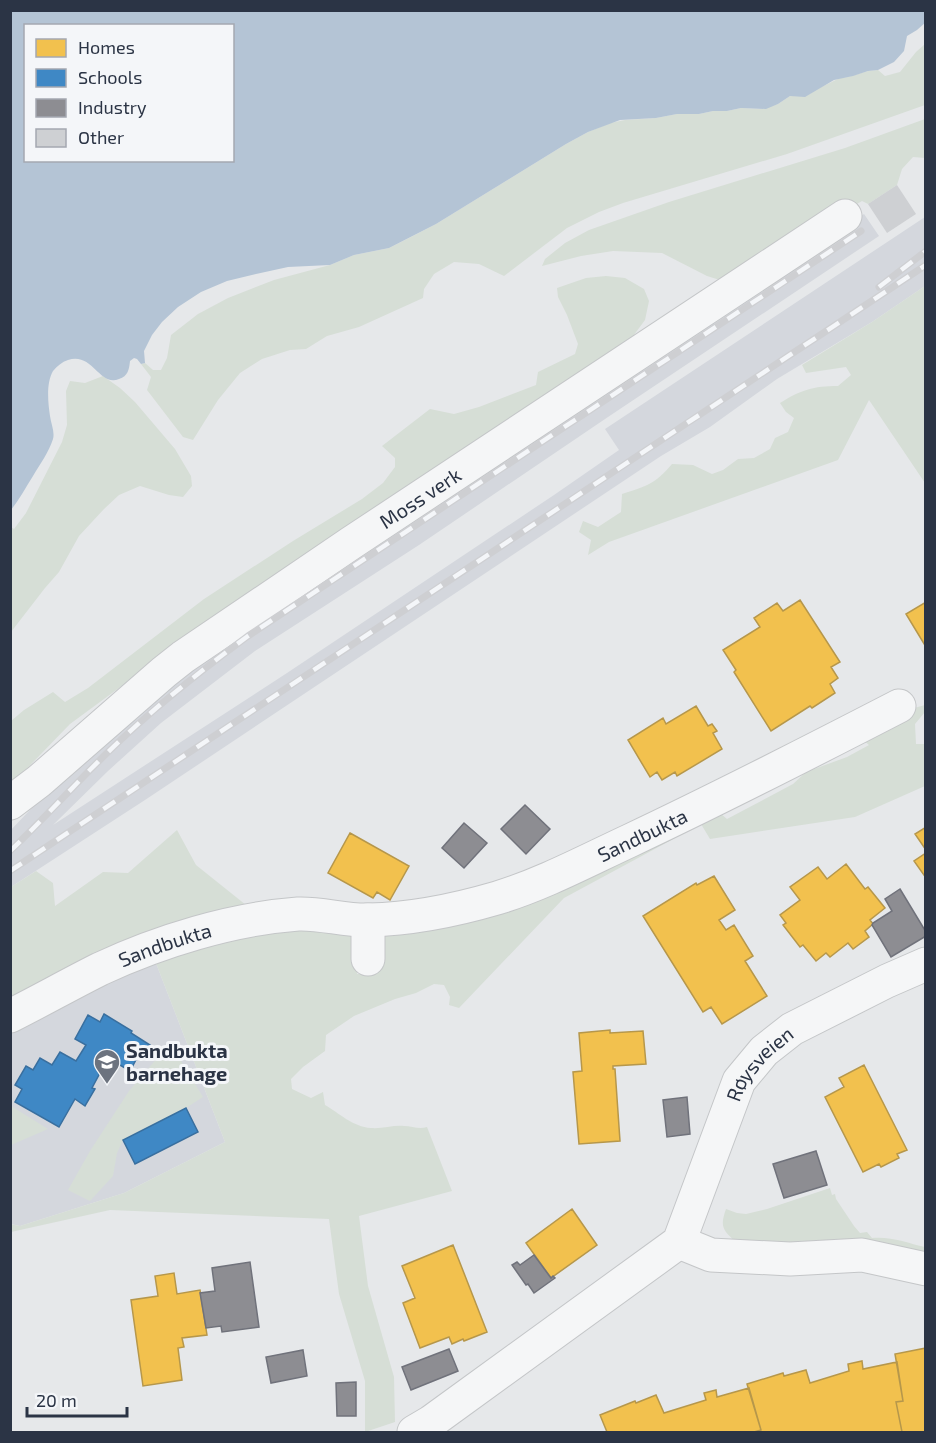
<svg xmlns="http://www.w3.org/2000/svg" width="936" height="1443" font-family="'Exo 2',sans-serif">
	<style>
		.built { fill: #d4d7dd }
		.green { fill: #d6ded6 }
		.water { fill: #b4c4d5; fill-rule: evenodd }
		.homes { fill: #f2c14e; stroke: #b6974b; stroke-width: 1.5 }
		.schools { fill: #3f88c5; stroke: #396f9f; stroke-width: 1.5 }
		.industry { fill: #8d8d92; stroke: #70727b; stroke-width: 1.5 }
		.building { fill: #ced0d3 }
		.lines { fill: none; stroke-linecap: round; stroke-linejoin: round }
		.minor-casing { stroke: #c4c6c8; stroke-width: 35 }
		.minor { stroke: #f5f6f7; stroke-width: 33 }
		.rail-casing { stroke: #cecfd2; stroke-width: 7 }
		.rail { stroke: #f4f6f9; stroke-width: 4.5; stroke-dasharray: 14; stroke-linecap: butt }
		.labels { text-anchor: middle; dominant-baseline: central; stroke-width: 6; stroke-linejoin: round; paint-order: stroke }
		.street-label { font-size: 20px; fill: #2b3445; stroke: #f4f6f9 }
		.poi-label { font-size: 20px; font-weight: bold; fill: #2b3445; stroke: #f4f6f9; text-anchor: start }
	</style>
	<rect width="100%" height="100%" fill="#e6e8ea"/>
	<path class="built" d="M864,214L879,236L608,417L419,545L255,651L161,723L108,771L53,825L287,673L554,495L619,450L605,429L925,217V286L872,322L777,379L710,427L661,456L145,800L11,887L10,831L46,793L164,685L301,586Z
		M154,958L225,1142L124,1193L20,1226L11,1224L10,1027Z"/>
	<path class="green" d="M925,44V105L787,154L623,203L599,212L567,228L504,276L479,264L454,262L434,274L424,289L423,298L359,327L327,336L306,349L290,350L262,359L240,373L218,400L193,440L183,437L147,390L151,377L141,364L145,363L153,370H161L167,358L171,335L198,314L228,298L274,280L330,265L354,255L389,248L409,238L436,224L566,144L588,132L610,123L625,120L656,118L677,114H699L713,111H727L741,108L762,109L778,104L790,96L810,94L815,90L840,78L848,77L868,71L878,70L885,76L900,72L916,52Z
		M925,119V158L913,157L902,169L897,185L868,204L862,201L738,276L723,281L707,276L662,253L613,251L581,256L542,266L545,259L565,243L589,230L669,202L845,148Z
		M606,276L625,278L644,289L649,301L645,320L625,347L225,610L70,724L11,785V721L24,710L53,692L65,702L88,688L204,599L293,541L362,499L383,483L395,467V458L382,446L430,409L454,414L479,407L536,385L538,372L575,354L578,344L567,315L558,297L557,288L586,278Z
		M925,286V483L869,400L838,460L609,542L588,555L591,540L579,532L583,521L598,527L621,512L622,494C647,486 655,484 672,464L693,465L712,474L723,470L738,459L754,458L770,449L775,438L788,432L794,418L786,412L780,403C801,390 813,386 838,386L851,375L846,367L806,373L802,365L872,322Z
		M103,376L120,388L135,402L175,449L191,476L192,486L183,497L169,495L140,486L119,495L104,509L79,536L59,572L45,588L11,632V527L14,529L26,513L62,442L67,425L66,391L70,381L85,383Z
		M925,705V712L915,724L916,744H925V786L855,817L710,839L701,824L564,898L459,1008L449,1005L450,997L444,985L434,984L416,993L395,999L354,1016L326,1035L325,1051L303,1067L291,1079L292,1089L311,1098L323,1092L325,1105C339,1113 353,1127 371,1128C382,1129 393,1125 404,1126C412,1126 419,1130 427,1127L452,1191L359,1216L368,1286L394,1377L395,1422L365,1432V1381L339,1294L329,1219L110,1210L11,1232L10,1224L20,1226L124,1193L225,1142L154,958L268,926L348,930C356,946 357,956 357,974L379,972L380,936L721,814L727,819L793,784L806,772L847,757L869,745L863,740L896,713Z
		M177,830L196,865L251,909L11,1004V887L36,871L53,883L55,906L103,872L128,873Z
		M170,1043L203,1097L186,1108L123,1140L117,1153L113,1176L90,1201L68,1190L90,1151L129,1091Z
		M10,1106H11L48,1129L11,1145Z
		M830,1188L832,1195L835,1194L836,1199L854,1226L860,1233L867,1232L872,1238C890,1236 908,1243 925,1247V1255L736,1242C722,1230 720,1226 726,1209L737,1213L746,1214L767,1209Z"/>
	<path class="water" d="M11,10H925L926,22L917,30L907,36L904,51L894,62L878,70L868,71L853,76L834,80L805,97L790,96L778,104L766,109L741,108L727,111H713L699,114H677L656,118L620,120L588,132L566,144L436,224L389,248L354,255L330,265L288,267L256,274L227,281L201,292L178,307L162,322L152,335L144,351L145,363L141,364L137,359L134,358L130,361C129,370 128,376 119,379C99,387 93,352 68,360C62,362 57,366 53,371C46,383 48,403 50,416C51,424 55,432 53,439C49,452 40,464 33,476C26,487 19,500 11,510ZM26,26H232V160H26Z"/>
	<path class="homes" d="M800,600L840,662L831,667L838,678L830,684L835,693L812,708L810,706L771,731L734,672L736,670L723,650L760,627L754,618L777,603L783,611Z
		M926,602V647L906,614Z
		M696,706L708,726L712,724L717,731L713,733L722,749L677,776L675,772L662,780L657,772L650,777L628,740L663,718L666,724Z
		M926,827V850L915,834Z
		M350,833L409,866L390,900L377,892L373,898L328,873Z
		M926,853V878L914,861Z
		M846,864L865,889L868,887L885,908L870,920L873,924L865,931L869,937L853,949L848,943L830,957L826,953L816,961L803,945L800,947L783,925L786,923L780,915L800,900L790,887L818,867L827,879Z
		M714,876L735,910L719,920L726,930L734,925L753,956L745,961L767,996L722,1024L711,1007L703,1012L643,916L696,883L697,885Z
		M610,1030V1033L643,1031L646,1064L613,1066V1069H615L620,1141L579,1144L573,1072L582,1071L579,1033Z
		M864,1065L907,1150L897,1154L899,1158L881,1167L879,1164L863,1172L825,1097L844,1087L839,1078Z
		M572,1209L597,1245L551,1278L526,1243Z
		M453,1245L487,1332L464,1341L463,1339L452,1344L449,1337L420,1348L403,1303L415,1298L402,1266Z
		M174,1273L177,1294L200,1290L207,1335L182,1338L184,1347L178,1348L182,1380L143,1386L131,1300L158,1296L155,1276Z
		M926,1348V1432H902L896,1402L903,1401L895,1354Z
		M862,1361L863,1369L897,1362L903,1401L896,1402L902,1432H754L761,1430L747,1384L783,1373L784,1376L806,1370L810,1383L849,1371L848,1364Z
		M749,1388L761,1430L754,1432H607L600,1415L635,1401L636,1403L656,1395L664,1413L706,1400L704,1393L716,1390L717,1397Z"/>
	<path class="schools" d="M104,1014L132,1031L131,1033L150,1045L141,1060L137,1058L130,1071L108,1058L92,1088L95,1089L85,1106L75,1099L59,1127L15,1102L22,1089L15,1085L26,1066L33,1070L40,1058L52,1065L60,1052L76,1061L86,1045L75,1039L88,1015L100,1022Z
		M186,1108L198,1132L135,1164L123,1140Z"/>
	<path class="industry" d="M525,805L550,829L526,854L501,829Z
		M464,823L487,843L464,868L442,848Z
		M900,889L926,932V936L891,957L872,925L873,923L892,911L885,899Z
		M687,1097L690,1134L667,1137L663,1100Z
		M816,1151L827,1185L784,1198L773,1164Z
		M534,1255L551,1278L553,1276L555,1278L534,1293L528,1284L526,1285L512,1265L517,1262L520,1265Z
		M250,1262L259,1327L222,1332L221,1326L206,1328L200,1293L215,1291L212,1268Z
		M449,1349L458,1371L411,1390L402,1367Z
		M303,1350L307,1376L271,1383L266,1357Z
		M356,1382V1416H337L336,1383Z"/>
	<path class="building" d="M897,185L916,214L887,233L868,204Z"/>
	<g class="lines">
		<g class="minor-casing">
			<g id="minor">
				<path id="s1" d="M10,803L39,781L164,672L183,657L351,543L845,216"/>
				<path d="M368,920V959"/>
				<path id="s2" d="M10,1016C40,1001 70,984 100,969C160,941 232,919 298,914C321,913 346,921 369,920C412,919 456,910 497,898C543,884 586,861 629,841C720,798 810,752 899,706"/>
				<path d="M679,1242L711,1255L790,1259L862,1255L926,1269"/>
				<path id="s3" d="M414,1432L431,1422L679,1242L739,1081L764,1051L792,1029L887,981L926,964"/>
			</g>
		</g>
		<use href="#minor" class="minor"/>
		<g class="rail-casing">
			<path id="rail" d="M879,287L926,251
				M10,851C44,819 74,785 107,753C151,710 199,672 248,636L861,231
				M10,871L926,265"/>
		</g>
		<use href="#rail" class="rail"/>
	</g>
	<defs>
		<g id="school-pin" transform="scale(1.35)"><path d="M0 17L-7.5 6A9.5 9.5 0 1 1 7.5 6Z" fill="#6c737f" stroke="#f4f6f9"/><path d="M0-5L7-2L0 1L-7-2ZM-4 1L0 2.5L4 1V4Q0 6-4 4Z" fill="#fff"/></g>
	</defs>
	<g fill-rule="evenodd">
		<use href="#school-pin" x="107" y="1062"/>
	</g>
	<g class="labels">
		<g class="street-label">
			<text stroke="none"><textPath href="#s1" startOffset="512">Moss verk</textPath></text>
			<text stroke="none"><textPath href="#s2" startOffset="668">Sandbukta</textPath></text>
			<text stroke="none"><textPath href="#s2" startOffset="171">Sandbukta</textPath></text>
			<text stroke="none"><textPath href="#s3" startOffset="524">Røysveien</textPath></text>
		</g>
		<g class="poi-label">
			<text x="126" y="1050">Sandbukta<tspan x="126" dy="23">barnehage</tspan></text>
		</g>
	</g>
	<rect width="936" height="1443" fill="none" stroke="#2b3445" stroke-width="24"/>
	<rect x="24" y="24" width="210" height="138" fill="#f4f6f9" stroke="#a4a8b1" stroke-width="1.5"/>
	<rect x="36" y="39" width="30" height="18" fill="#f2c14e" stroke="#a4a8b1" stroke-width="1.5"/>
	<text x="78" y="54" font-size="18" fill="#2b3445">Homes</text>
	<rect x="36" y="69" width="30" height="18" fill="#3f88c5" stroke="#a4a8b1" stroke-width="1.5"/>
	<text x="78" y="84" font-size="18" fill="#2b3445">Schools</text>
	<rect x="36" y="99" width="30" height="18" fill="#8d8d92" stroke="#a4a8b1" stroke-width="1.5"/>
	<text x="78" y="114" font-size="18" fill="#2b3445">Industry</text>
	<rect x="36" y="129" width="30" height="18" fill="#ced0d3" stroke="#a4a8b1" stroke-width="1.5"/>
	<text x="78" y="144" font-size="18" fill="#2b3445">Other</text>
	<path d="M27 1407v9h100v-9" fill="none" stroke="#2b3445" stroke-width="3"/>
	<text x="36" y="1407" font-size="18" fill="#2b3445" stroke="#f4f6f9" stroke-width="4.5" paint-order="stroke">20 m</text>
</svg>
